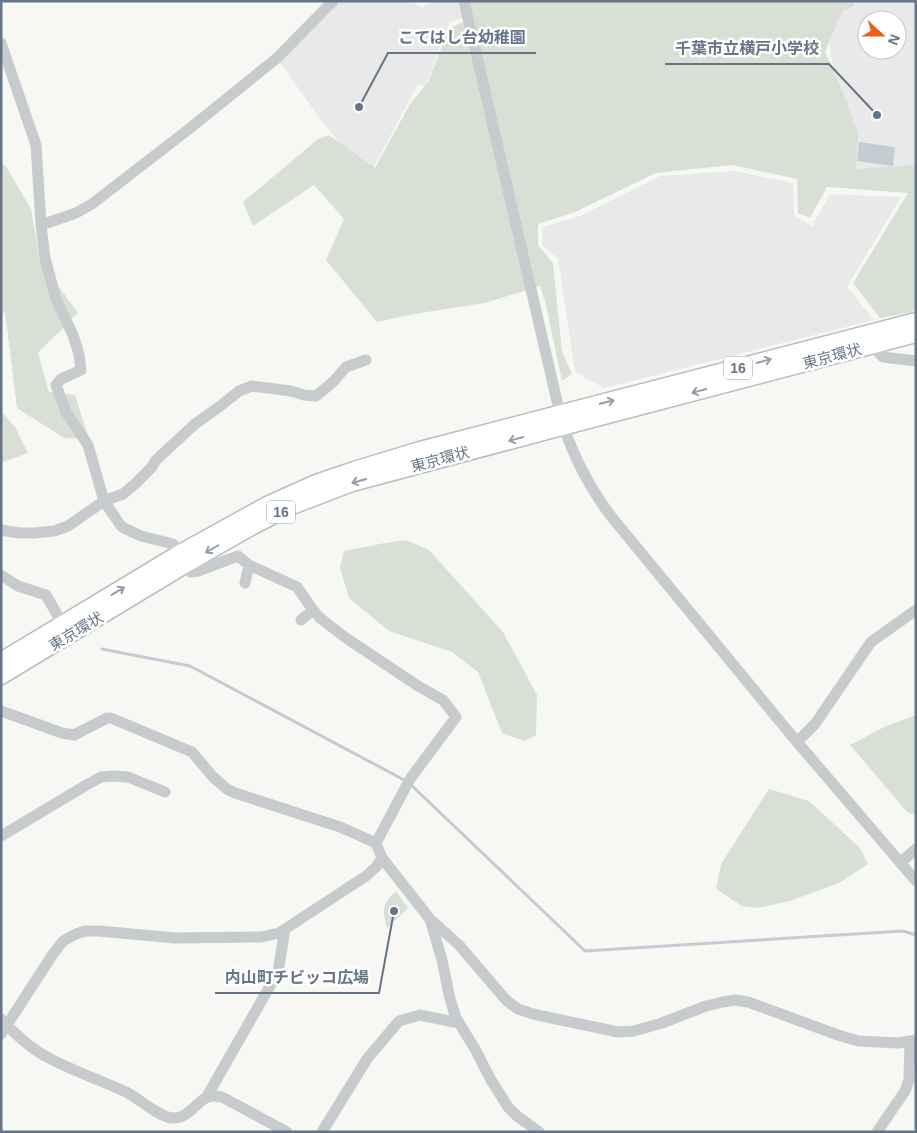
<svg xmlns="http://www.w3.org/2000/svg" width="917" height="1133" font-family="Helvetica,'Noto Sans JP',sans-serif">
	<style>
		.built { fill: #e8e9e8; fill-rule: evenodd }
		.green { fill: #d8e0d5 }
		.water { fill: #c3ccd2 }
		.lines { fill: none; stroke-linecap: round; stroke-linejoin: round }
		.stream { stroke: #c3ccd2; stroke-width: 3 }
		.highway-casing { stroke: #b9bcc0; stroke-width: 19 }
		.minor { stroke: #c7cbce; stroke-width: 11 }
		.highway { stroke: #fff; stroke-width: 16 }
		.oneway { stroke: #939eab }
		.labels { text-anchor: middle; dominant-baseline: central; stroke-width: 5; stroke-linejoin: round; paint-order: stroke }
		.shield { fill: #fff; stroke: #939eab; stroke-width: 1 }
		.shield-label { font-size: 14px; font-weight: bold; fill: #657587 }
		.street-label { font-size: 15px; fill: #657587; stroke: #fff }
		.leader { fill: none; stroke: #657587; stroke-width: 2 }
		.callout-dot { fill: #657587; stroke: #fff; stroke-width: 2 }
		.callout-label { font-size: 16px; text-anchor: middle; font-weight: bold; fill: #657587; stroke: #fff; stroke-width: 5; stroke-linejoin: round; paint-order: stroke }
	</style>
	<rect width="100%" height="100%" fill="#f7f8f4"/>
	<path class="built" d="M336,1H410L423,8L432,1H458L463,18L450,22L425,87L418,84L369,176L327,128L278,60Z
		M824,1H916V185L848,180ZM867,20H897V50H867Z
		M734,171L793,183L794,216L812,226L830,194L901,197L847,287L874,320L604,388L575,372L558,258L542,245L543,227L580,216L660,176Z"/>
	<path class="green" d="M468,1H855L854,6L842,11L825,52L840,85L858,133L856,169L916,165V309L911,312L880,318L853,283L908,193L827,187L810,218L798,213L797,179L732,165L656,173L575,212L538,224V245L553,263L562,351L572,374L562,381L545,301L540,286L485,303L414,314L377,322L326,260L344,219L314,185L253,226L243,202L318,139L329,135L375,168L410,104L428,82L449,28L473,18Z
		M1,162L7,168L31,209L40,261L78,313L38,353L49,392L75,395L89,439L64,438L17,408L5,312L1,314Z
		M1,411L15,427L28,453L1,463Z
		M406,540L429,550L503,632L537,695L536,735L524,741L502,733L478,672L452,652L389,631L349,598L340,568L344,551L385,543Z
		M916,715V815L907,812L850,745L884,727Z
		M769,789L809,801L860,848L868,864L839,883L790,901L757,908L742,906L716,889L721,864Z
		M396,891L408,908L387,928C382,910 382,904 396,891Z"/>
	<path class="water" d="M859,142L895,147L893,166L857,161Z"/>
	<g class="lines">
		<path class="stream" d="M102,649L190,666L408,782L585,951L903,931L916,935"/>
		<g class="highway-casing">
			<path id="highway" d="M1,661L180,553L267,505L316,483L354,470L420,450L916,321
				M1,676L188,563L251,527L292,506L352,483L543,432L916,334"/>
		</g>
		<path class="minor" d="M464,1L560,414C570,450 588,485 610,515L792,736L916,881
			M1,43L36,145L41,225L45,258L56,299L73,335L79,354L81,370L61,379L56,385L66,412L88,445L104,501L121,526L124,528L141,536L173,544L180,553L191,572L198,571L238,556L249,565L245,583
			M41,225L76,213L92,204L189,129L277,58L333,1
			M875,338L879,353L883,357L916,361
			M1,530L19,533H34L54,531L68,526L104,501L123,494L136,483L151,468L156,460L195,424L219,407L239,391L252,386L291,391L304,395L316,396L333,382L346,367L366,360
			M249,565L297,587L313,610L320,618L346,638L418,686L443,700L456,717L410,779L376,843
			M1,575L18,586L46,595L63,625
			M301,620L313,610
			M1,711L62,733L74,735L107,718H111L192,752L213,777L227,789L235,793L340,827L376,843L382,858L430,919L459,945L506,1000L518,1009L533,1014L618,1032L634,1031L662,1023L706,1006L723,1002L735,1000L748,1002L838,1035L858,1041L898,1043L916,1040
			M797,742L815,724L871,642L916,610
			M1,836L83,787L101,777L112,776L128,777L165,792
			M900,863L916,849
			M430,919L442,960L450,999L456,1018L475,1049L491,1080L508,1107L517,1116L539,1132
			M1,1019C15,1034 31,1049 49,1058C73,1071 100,1080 126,1092C140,1099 157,1116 172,1118C192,1119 198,1095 215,1096C217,1096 220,1097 222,1097L287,1132
			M1,1034L53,954L63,941L76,934L85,931H99L175,938L261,937L279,933L366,876L376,867L382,858
			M206,1098L278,972L285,929
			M322,1132L367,1059L399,1021L420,1015L459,1023
			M877,1132L905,1091L909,1080L910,1041"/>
		<use href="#highway" class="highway"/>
	</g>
	<defs><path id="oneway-shaft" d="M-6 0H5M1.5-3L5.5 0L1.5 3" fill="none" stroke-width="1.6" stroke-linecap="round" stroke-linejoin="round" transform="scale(1.25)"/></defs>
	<g class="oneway">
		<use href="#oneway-shaft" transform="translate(764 361) rotate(-15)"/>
		<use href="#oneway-shaft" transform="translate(699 391) rotate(165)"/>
		<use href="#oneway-shaft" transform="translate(607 402) rotate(-14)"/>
		<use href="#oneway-shaft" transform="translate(516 439) rotate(165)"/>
		<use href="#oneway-shaft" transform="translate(359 481) rotate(164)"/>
		<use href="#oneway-shaft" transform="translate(212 549) rotate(150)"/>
		<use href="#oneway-shaft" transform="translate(118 591) rotate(-31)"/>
	</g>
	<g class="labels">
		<g class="shield">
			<rect x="724" y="356.5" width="28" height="23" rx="4"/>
			<rect x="267" y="500.5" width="28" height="23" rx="4"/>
		</g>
		<g class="shield-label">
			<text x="738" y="368">16</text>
			<text x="281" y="512">16</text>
		</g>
		<g class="street-label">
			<text transform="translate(832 356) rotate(-15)">東京環状</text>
			<text transform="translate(440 459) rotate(-15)">東京環状</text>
			<text transform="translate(76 631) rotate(-31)">東京環状</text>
		</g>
	</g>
	<path class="leader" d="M359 107L388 53H536M877 115L829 64H665M394 911L379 993H215"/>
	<g class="callout-dot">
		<circle cx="359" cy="107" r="5"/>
		<circle cx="877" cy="115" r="5"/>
		<circle cx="394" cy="911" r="5"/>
	</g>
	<g class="callout-label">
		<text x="462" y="43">こてはし台幼稚園</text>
		<text x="747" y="54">千葉市立横戸小学校</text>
		<text x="297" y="983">内山町チビッコ広場</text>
	</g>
	<rect width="917" height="1133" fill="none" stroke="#657587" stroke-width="5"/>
	<g transform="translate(882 35) rotate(111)"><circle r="24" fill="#ffffff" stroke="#c1c8cf"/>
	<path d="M0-4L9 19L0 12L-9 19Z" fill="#ed611f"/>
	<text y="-8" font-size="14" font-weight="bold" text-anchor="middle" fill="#657587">N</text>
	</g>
</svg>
